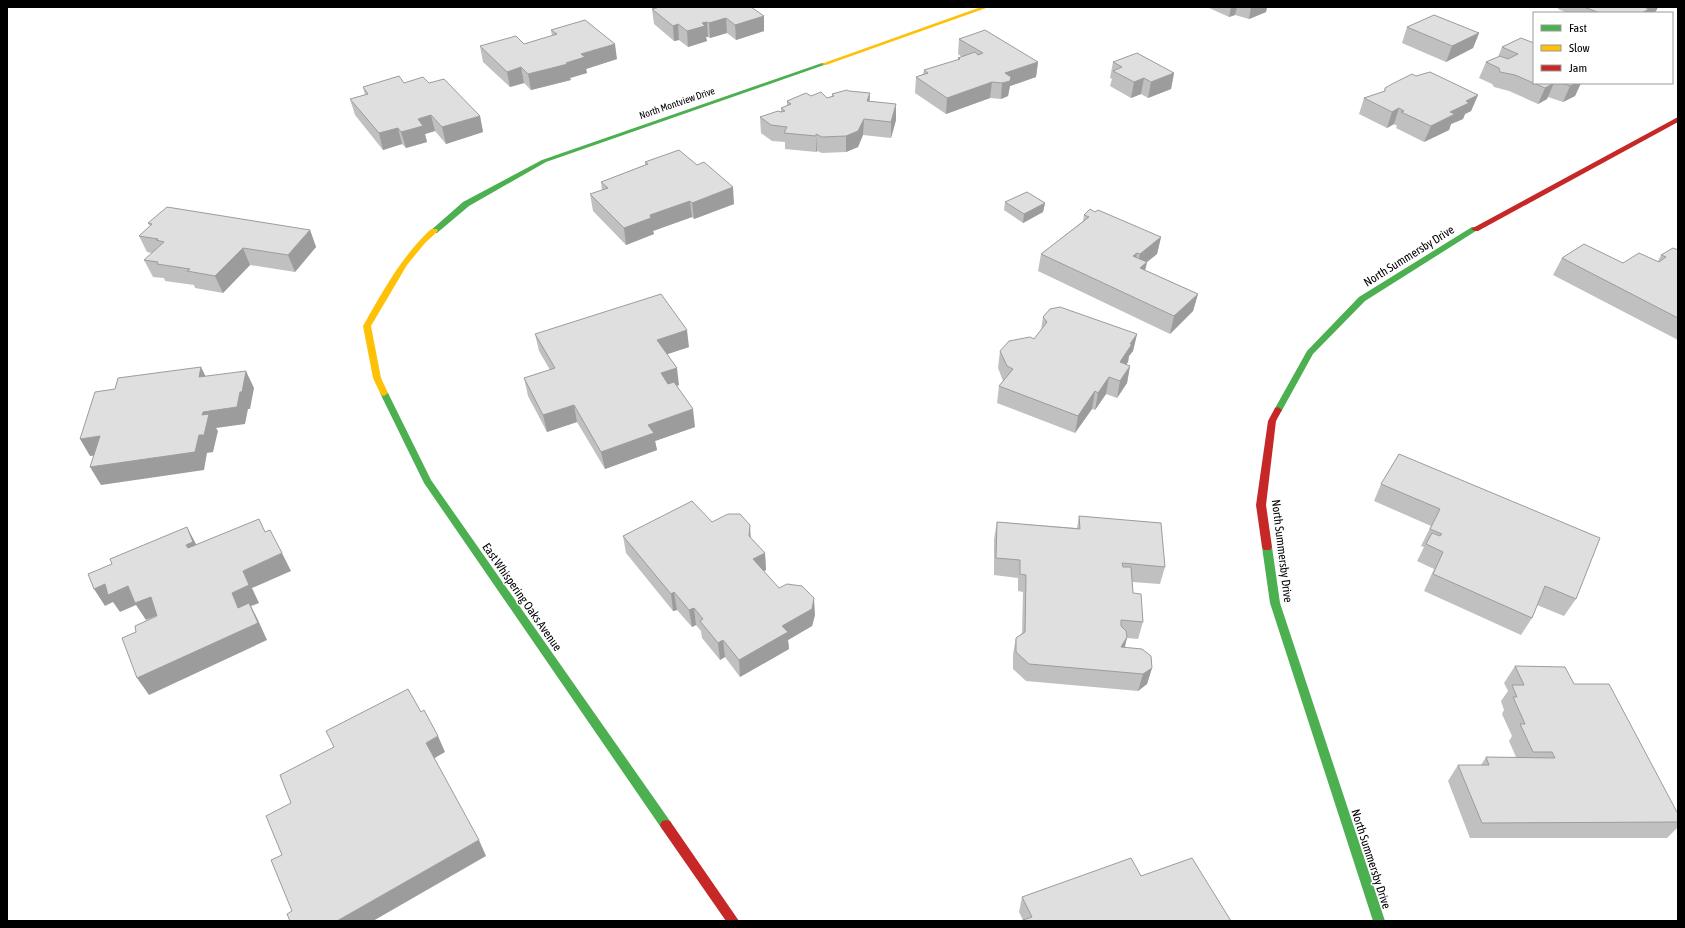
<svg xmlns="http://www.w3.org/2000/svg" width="1685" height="928" font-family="'Asap Condensed',sans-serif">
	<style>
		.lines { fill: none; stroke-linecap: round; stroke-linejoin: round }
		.fast { fill: #4caf50; fill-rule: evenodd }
		.slow { fill: #ffc107; fill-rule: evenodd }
		.jam { fill: #c62828; fill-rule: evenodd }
		.wall { fill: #c0c0c0 }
		.shaded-wall { fill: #9c9c9c }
		.building { fill: #dfdfdf; stroke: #9c9c9c }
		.labels { text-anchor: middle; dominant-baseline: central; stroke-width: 3; stroke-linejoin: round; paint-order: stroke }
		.far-street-label { font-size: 10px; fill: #000; stroke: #fff }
		.street-label { font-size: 12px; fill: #000; stroke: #fff }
	</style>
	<rect width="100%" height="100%" fill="#fff"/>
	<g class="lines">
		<path class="fast" d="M822,63L827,64L546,162L469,206L437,233H431L430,231L463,202L542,160Z
			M1472,227H1475L1479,229L1365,301L1313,354L1281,412H1275L1274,410L1307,351L1359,297Z
			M384,390L388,393L431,480L670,821L672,825L670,829L666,830L662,829L424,483L380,393Z
			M1267,543L1270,544L1272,547L1280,603L1385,921H1373L1270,603L1262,547L1264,544Z"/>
		<path class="slow" d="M981,7H989L826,65L821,64Z
			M431,229H437L438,231L425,243L407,265L371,326L381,378L388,393L384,396L381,395L373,378L363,326C383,291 401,257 431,229Z"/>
		<path class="jam" d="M1678,117V122L1478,231H1475L1471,229Z
			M1278,407L1282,410L1276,421L1266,505L1272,547L1270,550H1264L1262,547L1256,505L1268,421L1275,408Z
			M666,820L670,821L739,921H726L662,829L660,825L662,821Z"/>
	</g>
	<path class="wall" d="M751,7L764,31L736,40L727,33L710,38L708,37H706L707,41L688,47L679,40L674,41L654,24L652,9Z
		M1207,7H1268H1267L1266,12L1249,19L1235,15L1229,17Z
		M1559,7H1658L1656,11L1653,13H1565V12L1558,9Z
		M1407,27L1479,33L1473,48L1446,62L1402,43Z
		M551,30L617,59L586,69L587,73L570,78L571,80L531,90L524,83L510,87L483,62L480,46L524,44L552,36Z
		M1521,38L1534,83H1581L1575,96L1563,102L1548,97L1547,99L1538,104L1509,91L1494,87L1492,84L1479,78L1486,62L1498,57L1502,47Z
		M959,39L1038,62L1036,77L1010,86L1008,96L1001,99L990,98L946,114L915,93L916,77L923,74L924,70L958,60V58L962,57L958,54Z
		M1113,62L1174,73L1171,89L1148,98L1141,94L1131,98L1110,86L1112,79L1110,78Z
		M1416,76L1478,95L1471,111L1465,114L1463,119L1451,124L1449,130L1424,142L1396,128L1397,126L1394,124L1387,128L1359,114L1364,98L1384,92L1385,88Z
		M404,83H429L480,116L483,132L446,144L435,131L425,134L427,142L406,148L402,144L383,150L355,115L350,99L365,95L363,87Z
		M849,91L870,93L869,102L896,120L891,138L863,135L858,147L846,152L822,153L817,151L816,152L785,149V142L772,141L761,133L760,117L781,112V108L787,106V101L811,96L827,98L832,96V94Z
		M645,162L734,204L694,219L692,217L653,231L654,234L626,245L593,211L590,194L602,190L601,182L645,165Z
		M1005,202L1045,203L1043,212L1023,223L1004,210Z
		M1084,215L1161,237L1157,254L1147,262L1145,270L1198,294L1193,311L1170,334L1038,271L1041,254L1083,221Z
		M148,223L310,230L316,247L295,272L250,265L223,293L195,288L194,285L165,281L164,278L153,277L144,260L152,253L147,252L139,236L150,226Z
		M1678,250V340L1553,275L1562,258L1623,263L1658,261L1661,255Z
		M1043,317L1137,334L1133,351L1129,356L1128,362L1126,364L1130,366L1127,383L1117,398L1106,394L1095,410L1092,409L1075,433L997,403L999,386L1003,381L998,368L1000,351L1034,339L1041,330Z
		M535,334L689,347L667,354L679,385L677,386L695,427L655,441L657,450L605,469L577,422L547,432L528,396L524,378L550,370L539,351Z
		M1399,454L1576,599L1564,616L1537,605L1532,618L1521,635L1424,591L1434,569L1417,561L1424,547L1421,546L1431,526L1374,501L1381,484Z
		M1079,516L1165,567L1160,584L1132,582L1133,593L1143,622L1138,639L1127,638L1125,647L1152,668L1147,684L1138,691L1026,681L1013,669V654L1016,638L1022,633L1023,592L1018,591V578L994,575V539L997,522L1077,528Z
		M712,522L751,538L765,553L766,570L763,571L779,588L815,615L812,626L788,640L789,649L740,677L725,657L720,660L702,638L701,631L696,625L692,627L677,610L673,611L626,553L623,536Z
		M1515,666L1574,684L1678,814V827L1667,838H1470L1448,781L1458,765H1481L1486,757H1516L1509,741L1512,736L1502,714L1504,710L1501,701L1508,691L1504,683Z
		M1141,876L1023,920L1019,912L1022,897Z"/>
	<path class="shaded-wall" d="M1231,7H1237L1235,15L1229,17Z
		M1251,7H1268H1267L1266,12L1249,19Z
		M1644,7H1658L1656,11L1653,13H1641Z
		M764,16V31L736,40L735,25Z
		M726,18L727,33L710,38L709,23Z
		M707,22L708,37H706L707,41L688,47L687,31L702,23Z
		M678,24L679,40L674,41L673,26Z
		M1479,33L1473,48L1446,62L1452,46Z
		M615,44L617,59L586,69L587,73L570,78L571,80L531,90L528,74L566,63L581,54Z
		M1038,62L1036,77L1010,86L1008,96L1001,99L1002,83L1005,73Z
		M521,67L524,83L510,87L507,72Z
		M1174,73L1171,89L1148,98L1151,82Z
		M1144,78L1141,94L1131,98L1134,82Z
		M992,82L990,98L946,114L947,98Z
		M1554,83L1547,99L1538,104L1545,88Z
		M1577,83H1581L1575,96L1563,102L1570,86Z
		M870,93L869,109L867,101Z
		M1478,95L1471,111L1465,114L1463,119L1451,124L1449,130L1424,142L1431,126L1466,101Z
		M896,104V120L891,138V122Z
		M1399,108L1394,124L1387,128L1392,112Z
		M431,115L435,131L425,134L427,142L406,148L401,132L418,119Z
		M480,116L483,132L446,144L442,127Z
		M864,119L863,135L858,147L846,152V136Z
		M398,128L402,144L383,150L379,133Z
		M816,134L817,151L816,152Z
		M733,187L734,204L694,219L692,203Z
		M690,201L692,217L653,231L654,234L626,245L624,228L650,215Z
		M1045,203L1043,212L1023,223L1024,214Z
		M310,230L316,247L295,272L288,255Z
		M1161,237L1157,254L1147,262L1143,279L1136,271L1140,254Z
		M243,248L250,265L223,293L215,276Z
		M1137,253L1134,269L1133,256Z
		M1198,294L1193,311L1170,334L1174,316Z
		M687,330L689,347L659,357L657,340Z
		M1137,334L1133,351L1129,356L1128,362L1116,379L1120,362L1130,344Z
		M1130,366L1127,383L1117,398L1120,381Z
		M201,367L210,385L199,377Z
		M677,368L679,385L663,390L661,373Z
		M246,371L254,388L250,409H248L245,424L216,428L218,431L213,452L207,453L204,470L101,485L90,467L202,415L203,412L240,392Z
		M1109,377L1106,394L1095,410L1098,393Z
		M1095,391L1092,409L1075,433L1078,416Z
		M574,405L577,422L547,432L543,415Z
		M693,409L695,427L655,441L657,450L605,469L601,452L648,425Z
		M100,436L110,454L90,456L80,439Z
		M750,525L751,542L749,536Z
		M187,527L196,544L203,559L196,562L186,545Z
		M282,553L291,571L252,588L259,603L251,606L258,620L267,640L149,695L137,678L238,608L232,593L243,571Z
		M765,553L766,570L754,576L753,559Z
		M105,584L128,586L151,597L161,614L146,620L136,605L120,612L113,602L105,606L94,589Z
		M674,592L677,610L673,611L671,594Z
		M814,598L815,615L812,626L788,640L789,649L740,677L739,660L782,626Z
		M694,608L696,625L692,627L689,610Z
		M1127,637L1123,654L1121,647Z
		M723,640L725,657L720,660L718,643Z
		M1152,668L1147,684L1138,691L1143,674Z
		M438,736L445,752L433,759L426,743Z
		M479,840L486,856L373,921H337Z"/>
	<path class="building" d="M660,7H751L764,16L735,25L726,18L709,23L707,22L702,23L705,26L687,31L678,24L673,26L652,9Z
		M1584,7H1644L1649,9L1642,13H1600Z
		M1434,15L1479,33L1452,46L1407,27Z
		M585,20L615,44L581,54L585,57L566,63L568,64L528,74L521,67L507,72L480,46L516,36L524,44L557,34L551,30Z
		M985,30L1038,62L1005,73L1011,77L1010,81L1002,83L992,82L947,98L916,77L928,73L924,70L960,59L958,58L975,52L978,55L983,53L959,39Z
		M1521,38L1534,43V83H1554L1545,88L1515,75L1500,72L1499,68L1486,62L1500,56L1508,59L1518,54L1502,47Z
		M1137,53L1174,73L1151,82L1144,78L1134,82L1113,71L1122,67L1113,62Z
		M1430,72L1478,95L1466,101L1469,103L1450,112L1455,114L1431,126L1401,112L1404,111L1399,108L1392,112L1364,98L1385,91V88L1392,84L1412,74L1416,76Z
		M399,76L404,83L423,77L429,83L444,79L480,116L442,127L431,115L418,119L423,126L401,132L398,128L379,133L350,99L368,94L363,87Z
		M1561,83H1577L1570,86Z
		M847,90L849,91L870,93L867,101L896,104L891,122L864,119L858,131L846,136L822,137L816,134V136L784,133L787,127L771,125L760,117L778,111L781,112L785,111L781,108L791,104L787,101L806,93L811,96L821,92L827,98L834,96L832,94Z
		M679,150L697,165L704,162L733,187L692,203L690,201L650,215L651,218L624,228L590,194L608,188L601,182L648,164L645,162Z
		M1027,192L1045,203L1024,214L1005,202Z
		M167,207L310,230L288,255L243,248L215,276L187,271L190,269L157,264L158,262L144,260L164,242L156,240L158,239L139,236L152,224L148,223Z
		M1090,209L1095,212L1098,210L1161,237L1140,254L1137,253L1133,256L1147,262L1140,268L1198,294L1174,316L1041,254L1089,217L1084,215Z
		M1584,244L1623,263L1639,253L1659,262L1666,257L1661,255L1673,248L1678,250V318L1562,258Z
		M661,294L687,330L657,340L677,368L661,373L668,384L674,382L693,409L648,425L654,433L601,452L574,405L543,415L524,378L555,368L535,334Z
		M1060,307L1137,334L1130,344H1132L1120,362L1130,366L1120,381L1109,377L1098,393L1095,391L1078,416L999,386L1013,369L1007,366L1000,351L1009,341L1030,337L1034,339L1047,322L1043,317L1050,309Z
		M201,367L199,377L246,371L242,392H240L237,407L203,412L202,415L209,414L204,435H199L195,452L90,467L100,436L80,439L95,392L115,389L118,378Z
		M1399,454L1600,538L1576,599L1545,586L1532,618L1433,574L1443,552L1426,544L1432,533L1440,536L1442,534L1430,529L1440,509L1381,484Z
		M692,501L712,522L728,514H740L750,525L749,536L765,553L753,559L779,588L787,584L802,586L814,598L812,609L782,626L788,632L739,660L723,640L718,643L700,621L703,619L694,608L689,610L674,592L671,594L623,536Z
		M1079,516L1161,523L1165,567L1122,563L1123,567H1131L1133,593L1141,594L1143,622L1121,620V626L1126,631L1127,637L1121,647L1142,649L1151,656L1152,668L1143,674L1029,664L1016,652V638L1025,632L1026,575L1020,574V560L996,558L997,522L1080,529Z
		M259,519L265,532L270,530L282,553L243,571L249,585L232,593L238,608L249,603L258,623L137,678L122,638L136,632L135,626L157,616L151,597L135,603L128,586L108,595L105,584L94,589L88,574L112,564L110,559L187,527L193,542L186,545L188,548Z
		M1515,666L1565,667L1574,684H1609L1678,814V822L1482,823L1458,765H1489L1486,757L1555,758L1552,752H1533L1520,724H1525L1513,697H1517L1512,685H1524Z
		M408,689L421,712L424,710L438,736L426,743L479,840L337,921H290L287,914L292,911L271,860L282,855L266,816L291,803L280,775L334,747L326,731Z
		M1131,858L1141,876L1192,858L1231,921H1020L1032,917L1022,897Z"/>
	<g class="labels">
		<g class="far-street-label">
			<text transform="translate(677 103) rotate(-19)">North Montview Drive</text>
		</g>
		<g class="street-label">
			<text transform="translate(1409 256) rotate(-32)">North Summersby Drive</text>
			<text transform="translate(1282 551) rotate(83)">North Summersby Drive</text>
			<text transform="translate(522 597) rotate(55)">East Whispering Oaks Avenue</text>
			<text transform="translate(1371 859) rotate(72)">North Summersby Drive</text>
		</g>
	</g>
	<rect width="1685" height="928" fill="none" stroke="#000000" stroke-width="16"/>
	<rect x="1533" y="12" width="140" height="72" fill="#ffffff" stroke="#999999"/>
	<rect x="1541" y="25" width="20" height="6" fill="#4caf50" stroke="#999999"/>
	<text x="1569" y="32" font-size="12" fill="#000000">Fast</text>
	<rect x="1541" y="45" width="20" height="6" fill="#ffc107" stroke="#999999"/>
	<text x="1569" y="52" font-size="12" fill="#000000">Slow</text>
	<rect x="1541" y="65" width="20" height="6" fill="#c62828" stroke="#999999"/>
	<text x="1569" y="72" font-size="12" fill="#000000">Jam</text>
</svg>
